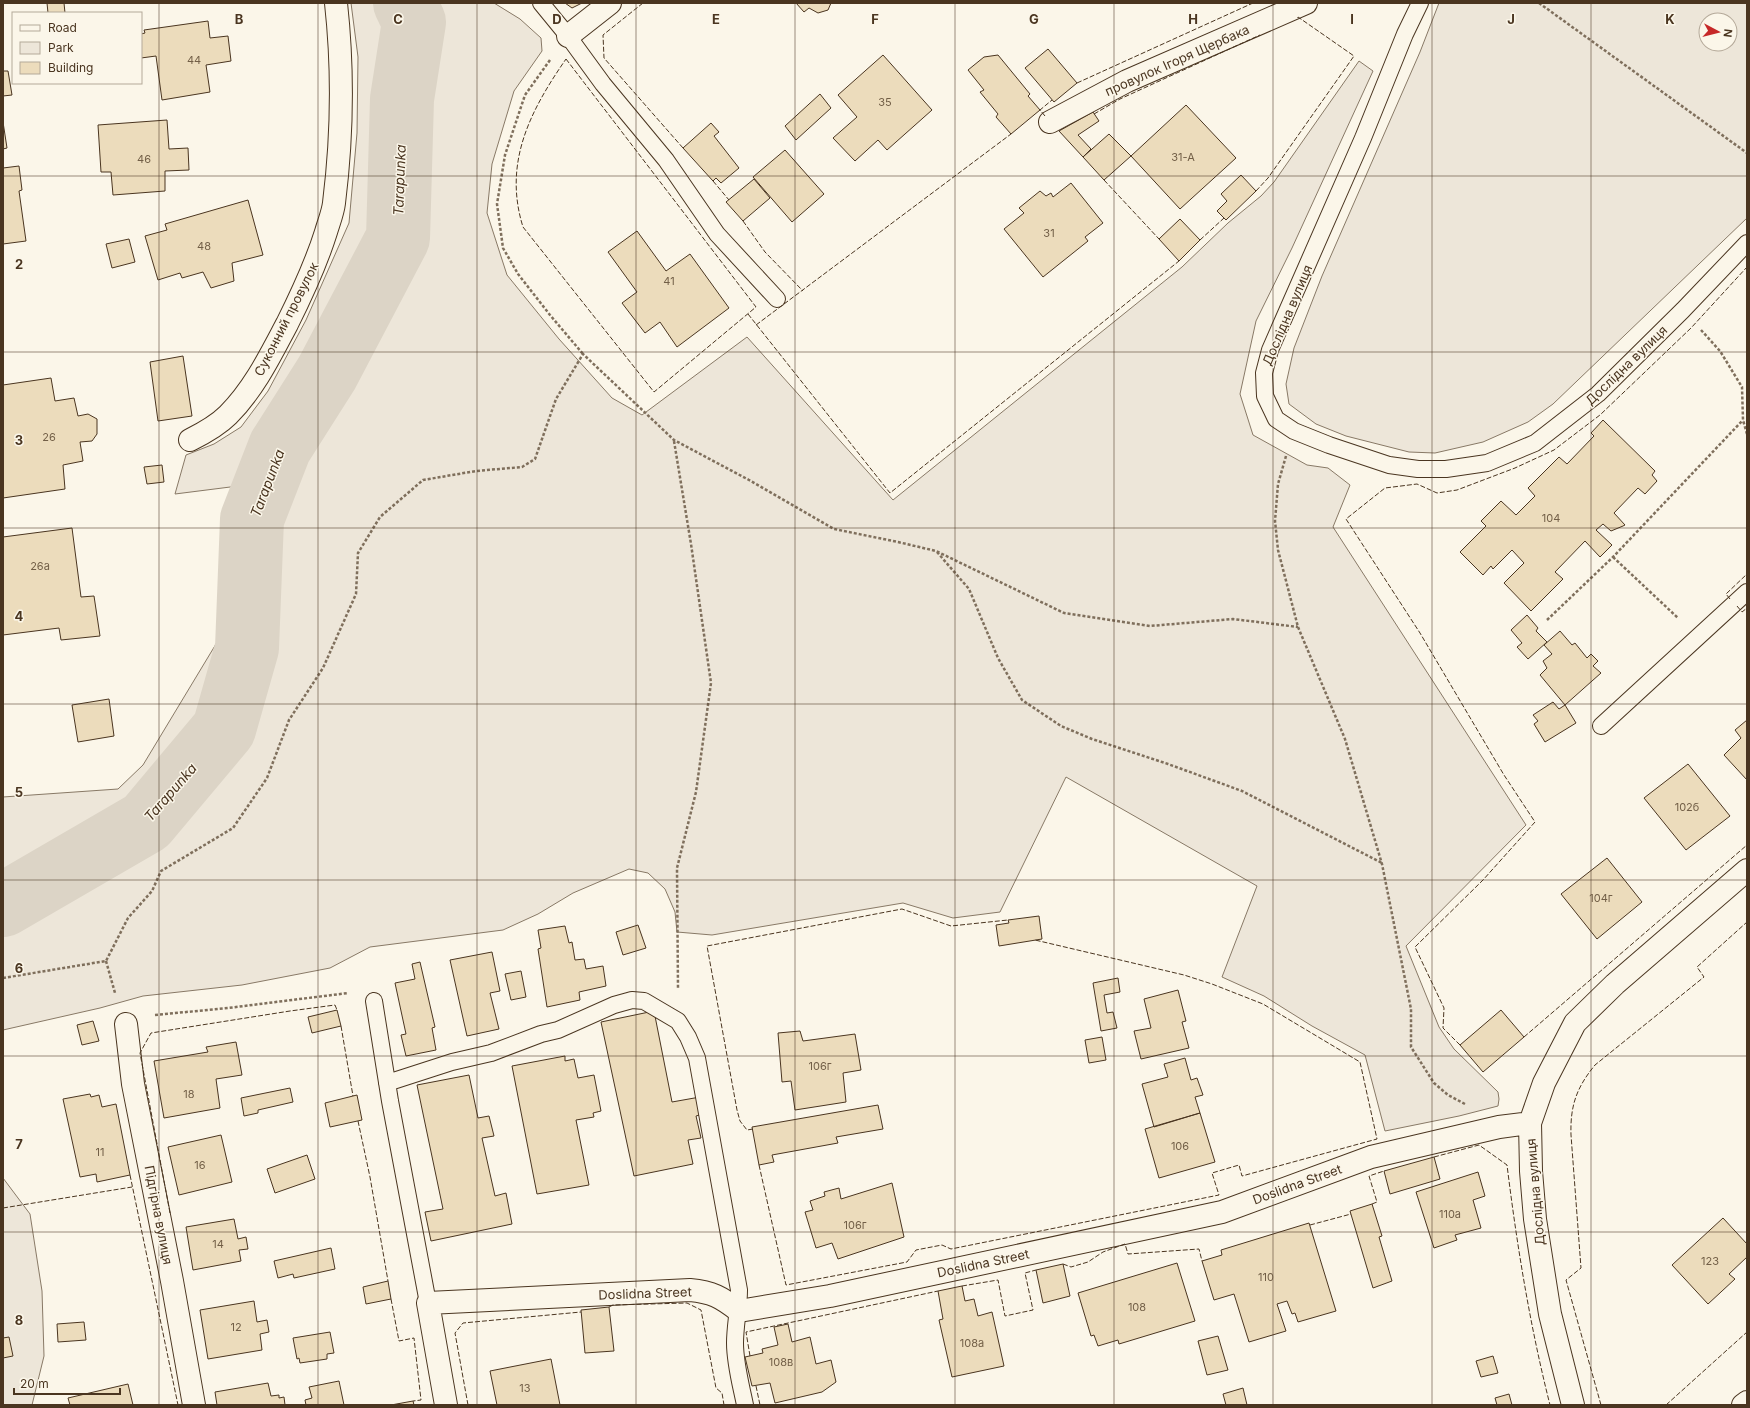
<svg xmlns="http://www.w3.org/2000/svg" width="1750" height="1408" font-family="Inter,sans-serif">
	<style>
		.green { fill: #ede6d9; stroke: #887966; fill-rule: evenodd }
		.lines { fill: none; stroke-linecap: round; stroke-linejoin: round }
		.river { stroke: #dcd4c6; stroke-width: 64 }
		.building { fill: #ecdcbc; stroke: #4a3520 }
		.lane-casing { stroke: #4a3520; stroke-width: 18 }
		.street-casing { stroke: #4a3520; stroke-width: 24 }
		.path { stroke: #7f6f5c; stroke-width: 2.5; stroke-dasharray: 3 2; stroke-linecap: butt }
		.lane { stroke: #fbf6e9; stroke-width: 16 }
		.street { stroke: #fbf6e9; stroke-width: 22 }
		.fence { stroke: #4a3520; stroke-width: 1; stroke-dasharray: 5 2; stroke-linecap: butt }
		.grid { fill: none; stroke: #4a3520; stroke-width: 1; stroke-opacity: 0.55 }
		.labels { text-anchor: middle; dominant-baseline: central; stroke-width: 3; stroke-linejoin: round; paint-order: stroke }
		.number-label { font-size: 11px; fill: #725f47 }
		.street-label { font-size: 13px; fill: #4a3520; stroke: #fbf6e9 }
		.water-label { font-size: 14px; font-style: italic; fill: #4a3520; stroke: #fbf6e9 }
		.grid-label { font-size: 13px; text-anchor: middle; font-weight: bold; fill: #4a3520; stroke: #fbf6e9; stroke-width: 3; stroke-linejoin: round; paint-order: stroke }
	</style>
	<rect width="100%" height="100%" fill="#fbf6e9"/>
	<path class="green" d="M351,3H494L520,19L541,38L542,51L514,91L492,164L487,213L507,275L559,339L612,398L642,415L747,337L893,500L1182,267L1228,223L1261,196L1274,182L1359,61L1373,71L1292,248L1256,321L1240,394L1253,435L1307,465L1328,468L1350,485L1333,527L1526,825L1406,946L1439,1027L1454,1049L1498,1092L1499,1099L1498,1106L1459,1116L1385,1131L1365,1055L1312,1026L1264,996L1222,977L1257,886L1066,777L1000,912L953,918L903,903L712,935L677,932L675,912L665,889L648,873L629,869L573,893L538,914L503,930L370,947L330,968L242,985L143,996L100,1008L3,1030V797L118,789L143,765L219,639L246,485L175,494L186,455L214,444L241,427L268,391L306,320L349,223L357,133L358,57Z
		M1439,3H1747V218L1553,404L1528,422L1483,442L1435,453L1409,452L1346,436L1316,424L1289,404L1286,384L1294,348L1322,276L1420,52ZM1706,20H1730V44H1706Z
		M3,1178L30,1214L42,1291L44,1356L32,1405H3Z"/>
	<g class="lines">
		<path class="river" d="M3,905L146,822L224,729L247,648L252,519L280,447L327,373L398,238L402,99L414,22L405,3"/>
	</g>
	<path class="building" d="M47,3H64L65,13H48Z
		M565,3H582L572,8Z
		M796,3H831L828,10L818,13L809,8L804,12Z
		M208,21L210,38L228,36L231,61L206,65L210,92L162,100L156,56L141,58V34L145,33L144,30Z
		M1048,49L1077,83L1054,102L1025,68Z
		M883,55L932,110L887,150L878,140L855,161L833,138L857,117L838,95Z
		M998,55L1030,94L1028,96L1040,110L1011,134L996,117L998,114L980,92L984,90L968,70L984,57Z
		M3,71H8L12,95L3,96Z
		M820,94L831,108L796,140L785,126Z
		M1186,105L1236,158L1180,209L1131,156Z
		M1093,112L1099,121L1078,135L1091,149L1083,157L1059,131Z
		M167,120L169,149L188,148L189,170L165,171V191L113,195L111,172H101L98,125Z
		M3,122L7,148L3,149Z
		M711,123L719,132L714,136L739,168L721,183L716,178L713,181L683,148Z
		M1109,134L1131,156L1104,180L1083,157Z
		M785,150L824,194L792,222L753,177Z
		M19,166L22,190L19,191L26,241L3,244V168Z
		M1241,175L1256,191L1226,220L1217,211L1227,201L1221,194Z
		M754,179L770,198L743,221L726,202Z
		M1071,183L1103,223L1085,237L1088,241L1043,277L1004,229L1024,213L1019,208L1040,191L1046,196L1051,193L1053,197Z
		M248,200L263,255L232,263L234,281L211,288L203,272L182,278L180,273L158,280L145,236L167,230L165,224Z
		M1180,219L1200,240L1179,261L1159,239Z
		M637,231L666,271L690,254L729,308L677,347L660,322L645,333L622,303L637,292L608,252Z
		M129,239L135,262L112,268L106,244Z
		M183,356L192,416L158,421L150,362Z
		M51,378L55,401L74,398L78,416L88,414L97,419V434L92,441L80,442L83,461L63,465L65,489L3,498V385Z
		M1603,420L1655,471L1652,475L1657,481L1645,494L1638,488L1614,513L1625,525L1623,526L1611,531L1603,524L1596,530L1612,545L1600,557L1585,541L1555,572L1563,579L1531,611L1504,583L1524,563L1512,550L1493,569L1491,566L1483,575L1460,552L1486,526L1481,521L1501,501L1516,515L1535,496L1528,488L1559,457L1567,464L1594,436L1591,433Z
		M162,465L164,482L147,484L144,467Z
		M72,528L81,597L94,596L100,636L61,640L59,628L3,635V537Z
		M1527,615L1538,628L1536,631L1547,642L1528,659L1517,647L1522,643L1511,630Z
		M1560,631L1572,645L1575,643L1587,658L1591,654L1598,661L1593,666L1601,673L1565,705L1540,675L1547,668L1543,661L1552,654L1544,645Z
		M109,699L114,736L78,742L72,705Z
		M1553,702L1559,709L1565,705L1576,723L1545,742L1534,724L1538,721L1533,715Z
		M1747,720V780L1724,755L1741,738L1735,730Z
		M1688,764L1730,816L1686,850L1644,798Z
		M1607,858L1642,902L1597,939L1561,894Z
		M1039,916L1042,939L999,946L996,925L1009,923L1008,920Z
		M638,925L646,948L623,955L616,932Z
		M565,926L569,943L572,942L575,960L584,959L586,969L603,966L606,986L579,992L580,1000L547,1007L538,949L541,948L538,930Z
		M492,952L500,991L490,993L499,1029L467,1036L450,960Z
		M420,962L435,1027L432,1028L436,1050L406,1056L401,1035L406,1034L395,983L415,979L412,964Z
		M521,971L526,997L511,1000L505,974Z
		M1118,978L1120,992L1104,995L1107,1013L1113,1012L1117,1028L1101,1031L1093,983Z
		M1178,990L1186,1021L1182,1022L1189,1048L1141,1059L1134,1031L1151,1028L1144,999Z
		M337,1010L341,1026L312,1033L308,1017Z
		M1501,1010L1524,1037L1483,1072L1460,1045Z
		M654,1011L672,1102L700,1097L703,1114L696,1116L701,1138L688,1140L693,1164L634,1176L601,1022Z
		M93,1021L99,1041L82,1045L77,1025Z
		M800,1031L803,1041L855,1034L861,1070L843,1073L846,1102L795,1110L791,1081L782,1082L778,1033Z
		M1102,1037L1106,1060L1089,1063L1085,1040Z
		M236,1042L242,1075L216,1079L220,1108L164,1118L154,1061L208,1052L206,1047Z
		M565,1056V1061L574,1059L578,1078L594,1075L601,1111L593,1113L594,1117L576,1120L589,1185L537,1194L512,1066Z
		M1185,1058L1191,1080L1197,1078L1203,1095L1195,1097L1200,1113L1154,1127L1142,1084L1168,1077L1164,1064Z
		M469,1075L478,1118L489,1116L494,1136L482,1138L495,1196L506,1193L512,1224L431,1241L425,1212L443,1209L417,1085Z
		M290,1088L293,1102L258,1110V1113L244,1116L241,1098Z
		M90,1094L91,1097L99,1095L102,1107L116,1104L130,1175L97,1182L96,1174L80,1177L63,1099Z
		M357,1095L362,1120L330,1127L325,1103Z
		M878,1105L883,1129L836,1137L838,1143L772,1155L774,1162L759,1165L752,1127Z
		M1200,1113L1215,1162L1159,1178L1145,1129Z
		M221,1135L232,1182L179,1195L168,1147Z
		M307,1155L315,1179L275,1193L267,1169Z
		M1434,1157L1440,1179L1390,1194L1384,1171Z
		M1478,1172L1485,1196L1473,1200L1481,1228L1455,1235L1457,1240L1434,1248L1416,1192Z
		M892,1183L904,1237L838,1259L832,1243L816,1248L805,1212L813,1210L810,1201L825,1196L824,1192L839,1188L841,1199Z
		M1372,1204L1382,1236L1379,1237L1392,1281L1373,1288L1350,1211Z
		M1723,1218L1747,1244V1257L1729,1274L1735,1279L1708,1304L1672,1265Z
		M234,1219L238,1239L246,1237L248,1249L239,1250L241,1261L193,1270L186,1227Z
		M1309,1223L1336,1311L1298,1322L1295,1313L1292,1314L1287,1301L1277,1304L1286,1331L1249,1342L1234,1294L1214,1300L1202,1261L1222,1255L1221,1250Z
		M331,1248L335,1269L294,1278L293,1274L278,1278L274,1261Z
		M1177,1263L1195,1321L1119,1344L1118,1340L1098,1346L1094,1335L1091,1336L1078,1293Z
		M1063,1264L1070,1296L1043,1303L1036,1270Z
		M388,1281L391,1299L366,1304L363,1287Z
		M962,1286L965,1301L974,1299L978,1316L992,1312L1004,1366L952,1377L939,1320L943,1319L938,1291Z
		M254,1301L257,1322L267,1320L269,1332L260,1334L262,1350L208,1359L200,1310Z
		M609,1307L614,1351L585,1353L581,1310Z
		M84,1322L86,1340L58,1342L57,1324Z
		M788,1324L792,1342L810,1337L816,1364L831,1360L836,1382L822,1392L775,1403L770,1383L752,1386L745,1357L763,1353L762,1349L778,1345L774,1327Z
		M330,1332L334,1353L327,1354V1359L300,1363L299,1358L297,1359L293,1338Z
		M1218,1336L1228,1370L1207,1375L1198,1341Z
		M9,1337L13,1356L3,1358V1338Z
		M1493,1356L1498,1373L1481,1377L1476,1361Z
		M551,1359L560,1405H497L490,1371Z
		M339,1381L344,1405H306L305,1400L312,1398L309,1387Z
		M268,1383L271,1396L279,1395V1398L284,1397L285,1405H217L215,1392Z
		M128,1384L133,1405H70L68,1398Z
		M1243,1388L1247,1405H1226L1223,1394Z
		M1509,1394L1512,1405H1497L1495,1398Z
		M413,1401L414,1405H391Z"/>
	<g class="lines">
		<g class="lane-casing">
			<path id="lane" d="M541,3L568,36L603,84L666,160L717,234L777,299
				M1420,3L1405,34L1363,138L1270,350L1264,373L1265,396L1276,419L1294,431L1329,445L1389,465L1418,469H1446L1487,463L1535,443L1598,394L1683,310L1747,243
				M1601,726L1747,592
				M374,1001L390,1101L428,1303
				M387,1083L452,1062L491,1053L541,1034L558,1030L614,1005L632,1000L644,1001L678,1021L688,1037L697,1058L739,1290C739,1308 735,1326 735,1343C735,1364 741,1385 745,1405"/>
		</g>
		<g class="street-casing">
			<path id="street" d="M568,36L610,3
				M1050,122L1127,81L1306,3
				M190,440C204,433 217,426 228,415C254,389 270,356 287,324C302,294 316,264 326,232C329,222 333,212 334,203C342,139 343,67 336,3
				M126,1024L133,1084L172,1281L194,1405
				M446,1405L428,1303L690,1290C712,1292 721,1297 739,1311L830,1296L1222,1212L1371,1157L1499,1127L1530,1123
				M1573,1405L1550,1314L1535,1219L1531,1171L1530,1123L1544,1083L1575,1023L1615,984L1747,870
				M1743,1405L1747,1402"/>
		</g>
		<path class="path" d="M1539,3L1747,153
			M550,60L525,95L505,155L497,204L503,248L518,274L550,315L583,354
			M1701,330L1720,351L1742,387L1743,420L1747,434
			M674,441L691,544L711,683L696,792L677,868L678,989
			M1286,456L1278,484L1275,521L1278,550L1298,627L1345,739L1382,864L1411,1009V1047L1434,1083L1448,1095L1465,1104
			M937,552L969,589L998,658L1022,700L1061,726L1092,739L1168,764L1242,791L1382,863
			M1613,557L1678,618
			M1547,620L1613,557L1743,420
			M106,961L115,993
			M3,978L106,961L128,918L152,891L161,871L233,828L267,778L289,720L323,668L356,594L358,553L380,517L423,480L476,471L522,467L535,459L556,399L583,354L674,440L749,480L834,529L898,542L936,551L1064,613L1150,626L1233,619L1298,627
			M155,1015L228,1008L348,993"/>
		<use href="#lane" class="lane"/>
		<use href="#street" class="street"/>
		<path class="fence" d="M643,3L603,35L604,58L683,148
			M566,59L756,307L654,392L523,227C503,163 530,111 566,59Z
			M1077,83L1253,3
			M1094,114L1120,99L1260,35
			M1045,116L1040,110L1052,100
			M1104,180L1159,239
			M713,181L729,200
			M1256,191L1268,178L1354,56L1298,17L1297,18
			M743,221L765,252L803,291
			M1200,240L1224,218
			M748,314L890,493L1179,261
			M756,325L1011,134
			M1730,599L1726,594L1747,574
			M1737,606L1742,612L1747,608
			M341,1026L353,1096
			M1524,1037L1747,845
			M1460,1045L1443,1028L1444,1008L1415,947L1483,880L1535,822L1504,775L1420,633L1346,519L1385,488L1417,484L1437,493L1457,490L1515,468L1554,450L1600,415L1691,328L1747,267
			M358,1121L370,1177L388,1281
			M753,1129L747,1130L740,1121L737,1110L707,946L902,909L951,926L1008,920
			M1434,1157L1479,1145L1507,1165C1517,1246 1530,1326 1550,1405
			M759,1165L786,1285L907,1262L916,1250L942,1245L951,1249L1219,1195L1212,1173L1239,1165L1242,1176L1377,1139L1360,1062L1263,1004L1212,984L1184,975L1035,940
			M130,1175L178,1405
			M1372,1204L1377,1202L1369,1176L1384,1171
			M3,1208L132,1187
			M170,1213L140,1053L151,1033L290,1011L335,1005L337,1010
			M1310,1225L1351,1214
			M1063,1264L1071,1267L1088,1262L1103,1252L1125,1244L1128,1254L1199,1249L1202,1261
			M962,1286L998,1280L1005,1316L1033,1310L1025,1273L1036,1270
			M391,1299L399,1341L414,1338L421,1400L413,1401
			M609,1307L613,1305L687,1303L701,1310L716,1388L722,1393L724,1405
			M750,1356L746,1332L938,1291
			M756,1386L760,1405
			M468,1405L455,1333L463,1323L581,1312
			M1601,1405L1566,1280L1581,1268L1571,1135C1570,1105 1577,1087 1595,1065L1704,977L1697,967L1747,922
			M1666,1405L1747,1332"/>
	</g>
	<path class="grid" d="M159,3V1405M318,3V1405M477,3V1405M636,3V1405M795,3V1405M955,3V1405M1114,3V1405M1273,3V1405M1432,3V1405M1591,3V1405M3,176H1747M3,352H1747M3,528H1747M3,704H1747M3,880H1747M3,1056H1747M3,1232H1747"/>
	<g class="labels">
		<g class="number-label">
			<text x="194" y="60">44</text>
			<text x="885" y="102">35</text>
			<text x="1183" y="157">31-А</text>
			<text x="144" y="159">46</text>
			<text x="1049" y="233">31</text>
			<text x="204" y="246">48</text>
			<text x="669" y="281">41</text>
			<text x="49" y="437">26</text>
			<text x="1551" y="518">104</text>
			<text x="40" y="566">26а</text>
			<text x="1687" y="807">102б</text>
			<text x="1601" y="898">104г</text>
			<text x="820" y="1066">106г</text>
			<text x="189" y="1094">18</text>
			<text x="1180" y="1146">106</text>
			<text x="100" y="1152">11</text>
			<text x="200" y="1165">16</text>
			<text x="1450" y="1214">110а</text>
			<text x="855" y="1225">106г</text>
			<text x="218" y="1244">14</text>
			<text x="1710" y="1261">123</text>
			<text x="1266" y="1277">110</text>
			<text x="1137" y="1307">108</text>
			<text x="236" y="1327">12</text>
			<text x="972" y="1343">108а</text>
			<text x="781" y="1362">108в</text>
			<text x="525" y="1388">13</text>
		</g>
		<g class="street-label">
			<text transform="translate(1177 60) rotate(-24)">провулок Ігоря Щербака</text>
			<text transform="translate(1287 315) rotate(-67)">Дослідна вулиця</text>
			<text transform="translate(286 319) rotate(-63)">Суконний провулок</text>
			<text transform="translate(1626 365) rotate(-44)">Дослідна вулиця</text>
			<text transform="translate(1297 1184) rotate(-20)">Doslidna Street</text>
			<text transform="translate(1535 1192) rotate(-95)">Дослідна вулиця</text>
			<text transform="translate(159 1215) rotate(79)">Підгірна вулиця</text>
			<text transform="translate(983 1263) rotate(-12)">Doslidna Street</text>
			<text transform="translate(645 1293) rotate(-2)">Doslidna Street</text>
		</g>
		<g class="water-label">
			<text transform="translate(399 180) rotate(-88)">Tarapunka</text>
			<text transform="translate(267 483) rotate(-69)">Tarapunka</text>
			<text transform="translate(170 792) rotate(-49)">Tarapunka</text>
		</g>
	</g>
	<g class="grid-label">
		<text x="239" y="24">B</text>
		<text x="398" y="24">C</text>
		<text x="557" y="24">D</text>
		<text x="716" y="24">E</text>
		<text x="875" y="24">F</text>
		<text x="1034" y="24">G</text>
		<text x="1193" y="24">H</text>
		<text x="1352" y="24">I</text>
		<text x="1511" y="24">J</text>
		<text x="1670" y="24">K</text>
		<text x="19" y="269">2</text>
		<text x="19" y="445">3</text>
		<text x="19" y="621">4</text>
		<text x="19" y="797">5</text>
		<text x="19" y="973">6</text>
		<text x="19" y="1149">7</text>
		<text x="19" y="1325">8</text>
	</g>
	<rect width="1750" height="1408" fill="none" stroke="#4a3520" stroke-width="8"/>
	<rect x="12" y="12" width="130" height="72" fill="#fbf6e9" stroke="#b4a999"/>
	<rect x="20" y="25" width="20" height="6" fill="#fbf6e9" stroke="#b4a999"/>
	<text x="48" y="32" font-size="12" fill="#4a3520">Road</text>
	<rect x="20" y="42" width="20" height="12" fill="#ede6d9" stroke="#b4a999"/>
	<text x="48" y="52" font-size="12" fill="#4a3520">Park</text>
	<rect x="20" y="62" width="20" height="12" fill="#ecdcbc" stroke="#b4a999"/>
	<text x="48" y="72" font-size="12" fill="#4a3520">Building</text>
	<g transform="translate(1718 32) rotate(97)"><circle r="19" fill="#fbf6e9" stroke="#b4a999"/>
	<path d="M0-3L7 15L0 10L-7 15Z" fill="#c62828"/>
	<text y="-6" font-size="11" font-weight="bold" text-anchor="middle" fill="#4a3520">N</text>
	</g>
	<path d="M14 1388v6h106v-6" fill="none" stroke="#4a3520" stroke-width="2"/>
	<text x="20" y="1388" font-size="12" fill="#4a3520" stroke="#fbf6e9" stroke-width="3" paint-order="stroke">20 m</text>
</svg>
